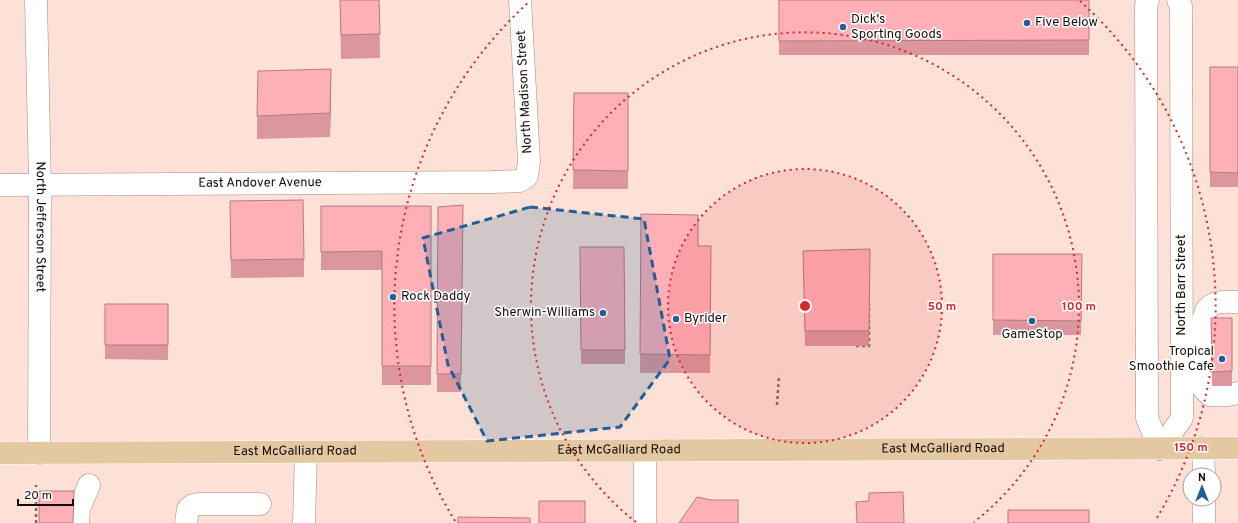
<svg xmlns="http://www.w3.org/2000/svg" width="1238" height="523" font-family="Overpass,sans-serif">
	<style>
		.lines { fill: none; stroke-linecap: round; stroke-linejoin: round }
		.minor-casing { stroke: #a48b80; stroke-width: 23 }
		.major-casing { stroke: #fff; stroke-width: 23 }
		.path { stroke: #7e6d66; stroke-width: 2.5; stroke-dasharray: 3 3; stroke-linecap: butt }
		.minor { stroke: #fff; stroke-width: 22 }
		.major { stroke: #e3c8a1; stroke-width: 22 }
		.wall { fill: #db979d }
		.shaded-wall { fill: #b27b80 }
		.building { fill: #ffb0b7; stroke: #b27b80 }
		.marked { fill: #215f96; fill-opacity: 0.2; stroke: #215f96; stroke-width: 3; stroke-dasharray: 8 5; stroke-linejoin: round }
		.ring { fill: none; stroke: #d62828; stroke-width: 2; stroke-dasharray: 2 4 }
		.poi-dot { fill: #215f96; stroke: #fff; stroke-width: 1.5 }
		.labels { text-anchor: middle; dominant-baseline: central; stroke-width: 3; stroke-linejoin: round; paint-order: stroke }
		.poi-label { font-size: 13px; fill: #140b08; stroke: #fff; text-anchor: start }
		.street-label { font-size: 13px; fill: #140b08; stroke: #fff }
		.centre { fill: #d62828; stroke: #fff; stroke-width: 2 }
		.ring-label { font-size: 12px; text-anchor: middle; font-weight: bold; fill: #d62828; stroke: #fff; stroke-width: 3; stroke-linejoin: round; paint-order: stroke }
	</style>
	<rect width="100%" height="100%" fill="#fde1d6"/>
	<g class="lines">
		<g class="minor-casing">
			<g id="minor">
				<path id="s1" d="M36,0L40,184L39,453"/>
				<path d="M1148,0L1146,5L1147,418L1160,449"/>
				<path id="s2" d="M0,185L493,182L520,181L527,176L529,161L520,0"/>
				<path d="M1238,302C1229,302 1215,300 1208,308C1198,319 1202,370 1201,386L1210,395H1228L1238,393"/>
				<path d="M1203,448L1204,475"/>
				<path d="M1160,449L1182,418L1181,6L1178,0"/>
				<path d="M1204,499V523"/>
				<path d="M78,523L79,509L89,485"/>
				<path d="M186,523L188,509L193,505L199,504H260"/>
				<path d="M304,523L306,452"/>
				<path d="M645,523V451"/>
			</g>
		</g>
		<g class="major-casing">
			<g id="major">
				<path id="s3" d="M0,453L1238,448"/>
			</g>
		</g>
		<path class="path" d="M856,346H869V304
			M777,405L779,375
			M36,523V485"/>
		<use href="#minor" class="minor"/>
		<use href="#major" class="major"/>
	</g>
	<path class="wall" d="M340,0H379L380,58L341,59Z
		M779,0H1089V55H779Z
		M1210,67H1238V187H1210Z
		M331,93L330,137L257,139V116Z
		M574,93H628V189H573Z
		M463,205L461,392H437L438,207Z
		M321,206H431V385H382V270H321Z
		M641,214L698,246H711L710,373H640Z
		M230,219L304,259V277L231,278Z
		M580,247H624L625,364H581Z
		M870,249L869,346H805L803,251Z
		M993,254H1082L1081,335H993Z
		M105,304H168V360L105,359Z
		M1211,318H1232V386H1212Z"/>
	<path class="shaded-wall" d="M331,69V93L330,137V113Z"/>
	<path class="building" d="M340,0H379L380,34L341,35Z
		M779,0H1089V40L779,41Z
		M1210,67H1238V173L1210,172Z
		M331,69L330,113L257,116L258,71Z
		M574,93H628V171L573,170Z
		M303,200L304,259L231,260L230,201Z
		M463,205L461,374H437L438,207Z
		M321,206H431V366H382V251L321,252Z
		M641,214L698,215V246H711L710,355L640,354Z
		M580,247H624L625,350H581Z
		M870,249L869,331H805L803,251Z
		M993,254H1082L1081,321L993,320Z
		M105,304H168V345H105Z
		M1211,318H1232V371L1212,372Z
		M39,491H74L73,523H39Z
		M903,492L904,523H857L856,502L869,501V493Z
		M697,497L711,500H738V523H679Z
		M539,501H585V523H539Z
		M1008,510H1089V523H1008Z
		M458,517L530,518V523H458Z"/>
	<path class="marked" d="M530,207L644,219L670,359L620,427L487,441L448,365L423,238Z"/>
	<circle cx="805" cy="306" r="137" fill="#d62828" fill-opacity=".12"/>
	<g class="ring">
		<circle cx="805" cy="306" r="137"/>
		<path d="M636 522A274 274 0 1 1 974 522"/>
		<path d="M455 521A411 411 0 0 1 530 1M1080 1A411 411 0 0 1 1155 521"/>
	</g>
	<g class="poi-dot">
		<circle cx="1027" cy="23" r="4"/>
		<circle cx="843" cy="27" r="4"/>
		<circle cx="393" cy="297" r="4"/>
		<circle cx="603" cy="313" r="4"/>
		<circle cx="676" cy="319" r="4"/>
		<circle cx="1032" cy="321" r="4"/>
		<circle cx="1222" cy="359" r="4"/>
	</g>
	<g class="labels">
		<g class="poi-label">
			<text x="851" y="20">Dick's<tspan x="851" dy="15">Sporting Goods</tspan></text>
			<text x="1035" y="23">Five Below</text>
			<text x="401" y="297">Rock Daddy</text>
			<text x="595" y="313" text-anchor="end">Sherwin-Williams</text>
			<text x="684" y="319">Byrider</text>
			<text x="1032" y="335" text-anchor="middle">GameStop</text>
			<text x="1214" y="352" text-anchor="end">Tropical<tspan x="1214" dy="15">Smoothie Cafe</tspan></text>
		</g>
		<g class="street-label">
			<text transform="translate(525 92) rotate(-93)">North Madison Street</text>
			<text stroke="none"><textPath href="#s2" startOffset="260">East Andover Avenue</textPath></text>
			<text stroke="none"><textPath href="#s1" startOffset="227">North Jefferson Street</textPath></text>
			<text transform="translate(1182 285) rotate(-90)">North Barr Street</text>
			<text stroke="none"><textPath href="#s3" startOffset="943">East McGalliard Road</textPath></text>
			<text stroke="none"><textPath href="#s3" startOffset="619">East McGalliard Road</textPath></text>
			<text stroke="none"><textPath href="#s3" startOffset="295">East McGalliard Road</textPath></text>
		</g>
	</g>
	<circle cx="805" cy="306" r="6" class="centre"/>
	<g class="ring-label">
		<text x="942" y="310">50 m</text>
		<text x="1079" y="310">100 m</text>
		<text x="1191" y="451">150 m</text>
	</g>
	<g transform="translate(1202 487)"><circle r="19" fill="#ffffff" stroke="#a19d9c"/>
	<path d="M0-3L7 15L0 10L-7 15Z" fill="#215f96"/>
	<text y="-6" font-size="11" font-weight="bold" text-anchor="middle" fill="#140b08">N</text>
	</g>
	<path d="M18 499v6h55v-6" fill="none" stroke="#140b08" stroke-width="2"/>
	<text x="24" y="499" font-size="12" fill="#140b08" stroke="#ffffff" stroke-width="3" paint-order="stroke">20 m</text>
</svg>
